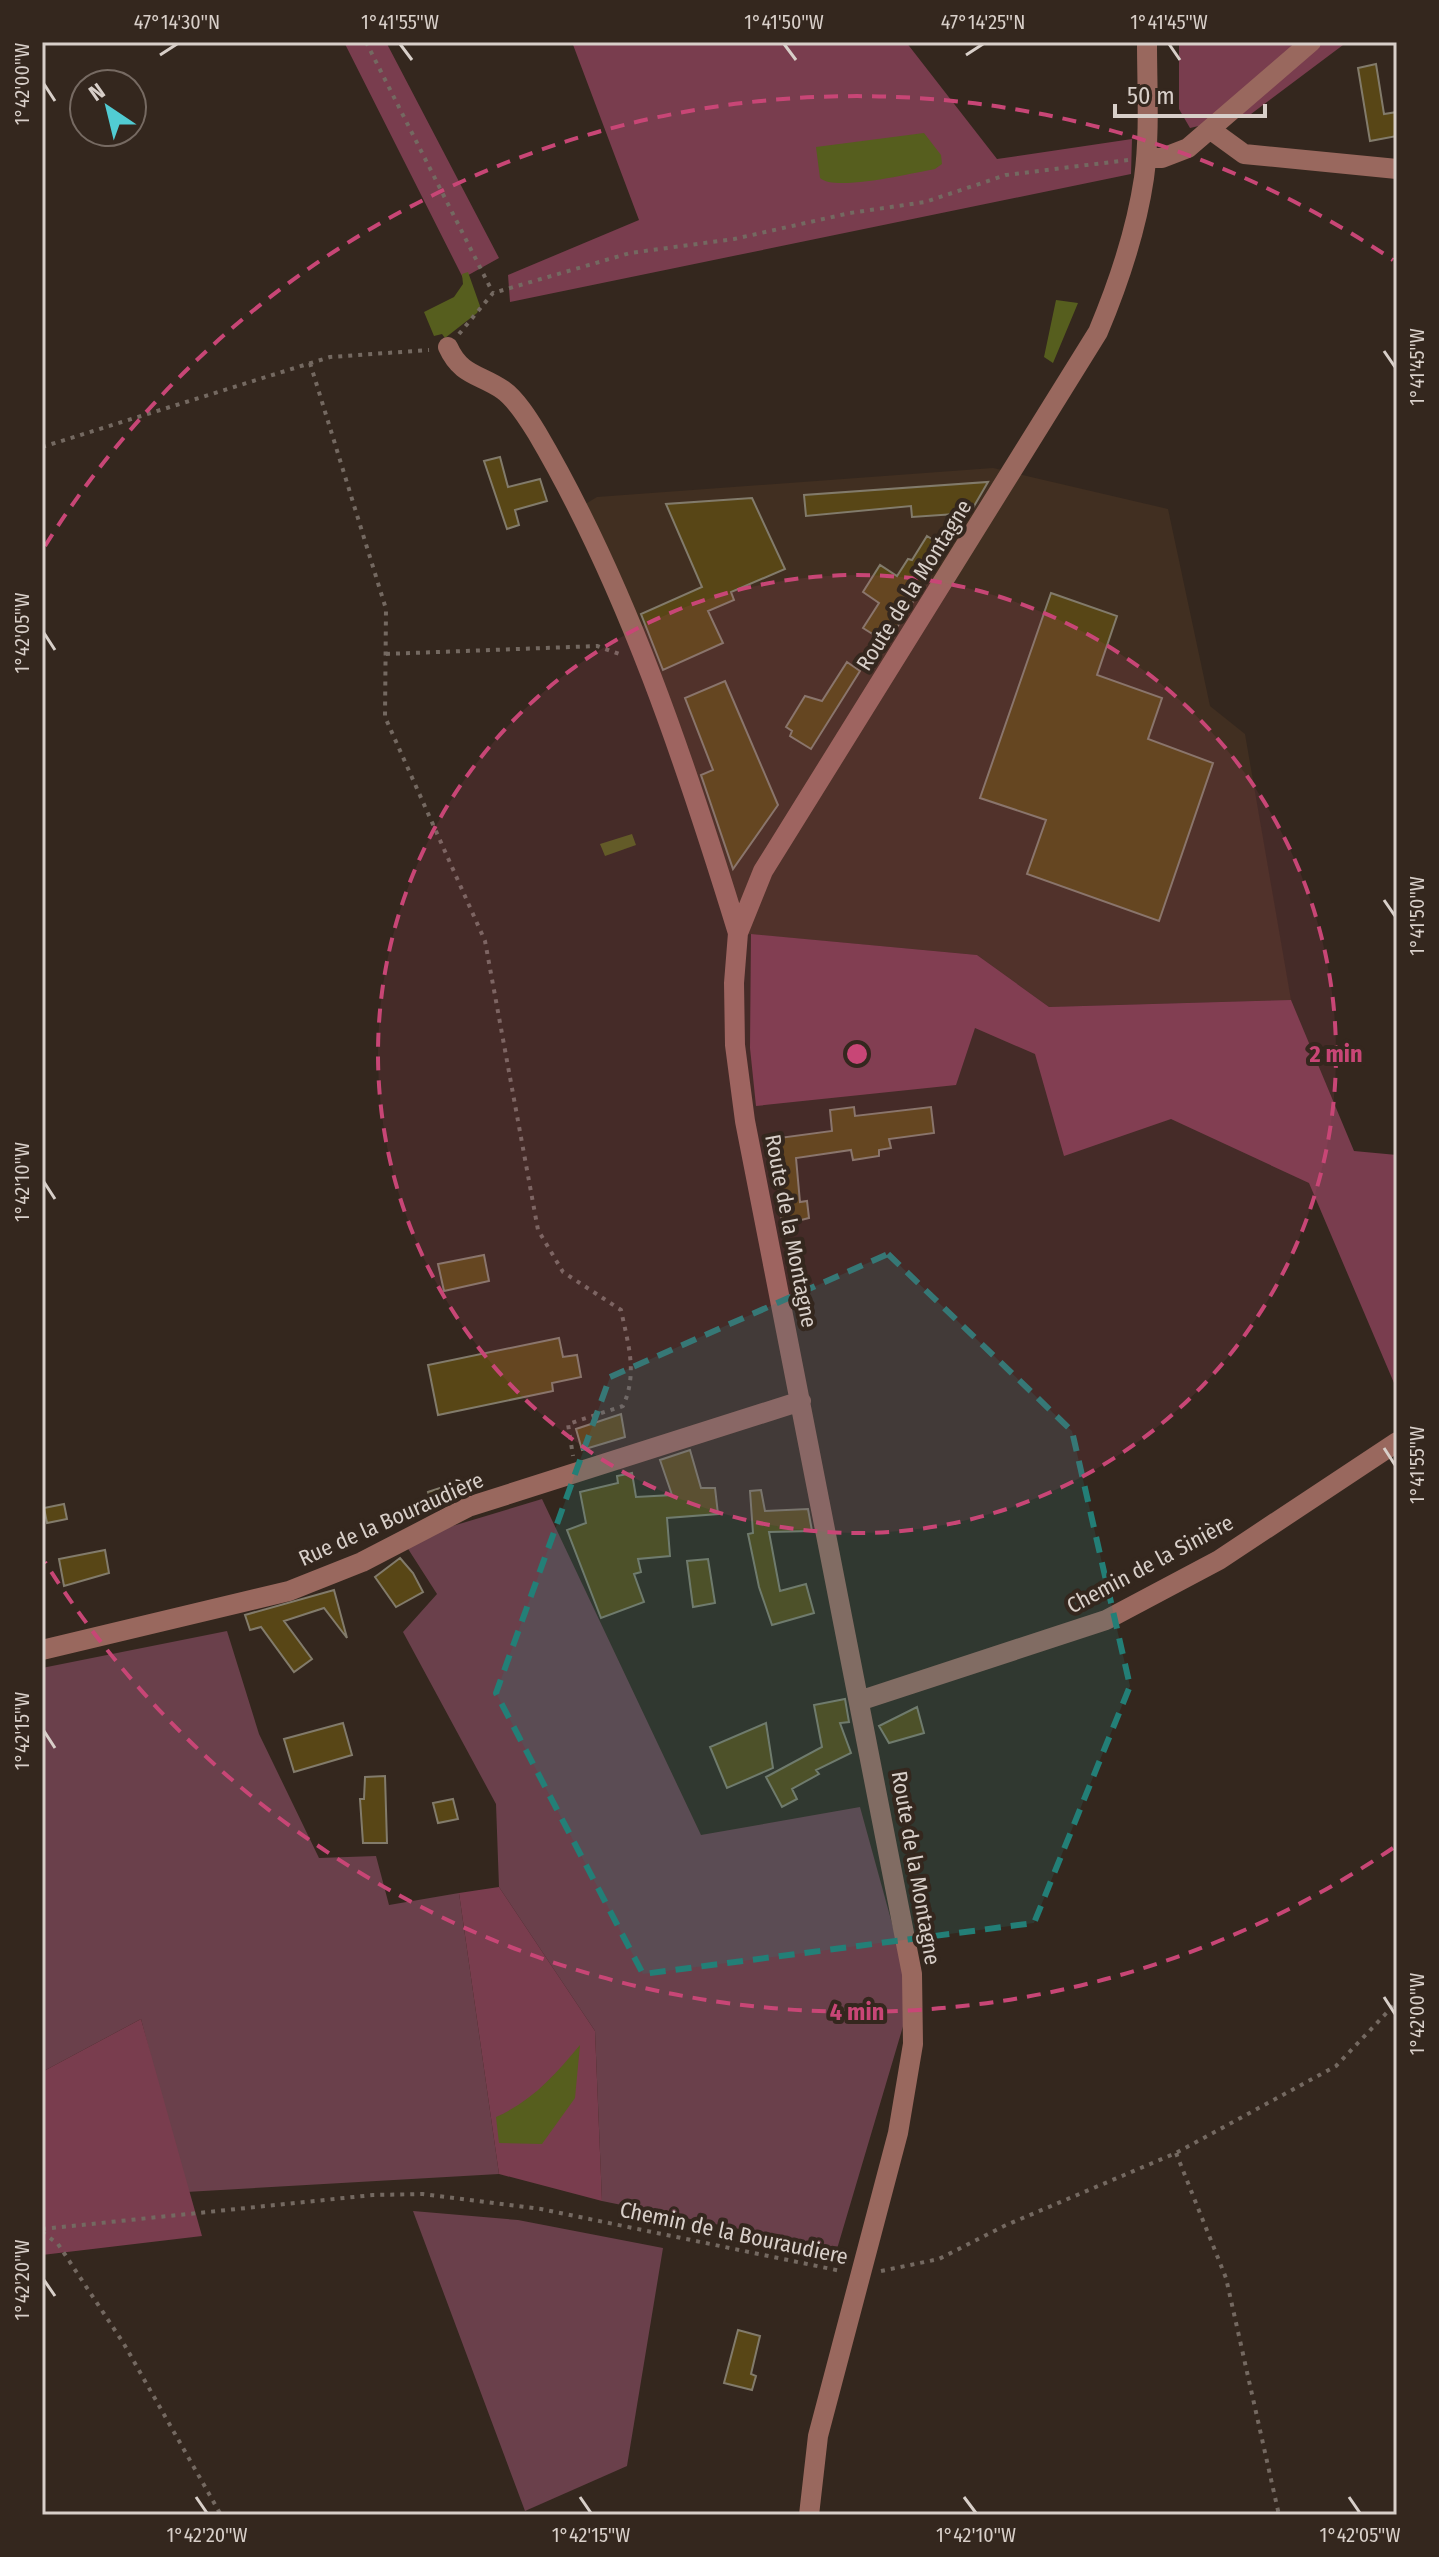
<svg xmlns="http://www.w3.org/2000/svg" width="1439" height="2557" font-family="'Fira Sans Condensed',sans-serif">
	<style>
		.built { fill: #412f21 }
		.green { fill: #6a404b }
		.forest { fill: #793d4e }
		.water { fill: #565e1e }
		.building { fill: #584616; stroke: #827b6b; stroke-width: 2 }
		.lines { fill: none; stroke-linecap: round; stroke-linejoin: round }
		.path { stroke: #746961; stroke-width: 4; stroke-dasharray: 4 6; stroke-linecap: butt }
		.minor { stroke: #99685e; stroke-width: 20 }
		.marked { fill: #237f77; fill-opacity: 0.2; stroke: #237f77; stroke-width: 6; stroke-dasharray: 16 10; stroke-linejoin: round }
		.ticks { fill: none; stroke: #d8cfc9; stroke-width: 3 }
		.ring { fill: none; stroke: #c84676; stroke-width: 4; stroke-dasharray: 14 10 }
		.labels { text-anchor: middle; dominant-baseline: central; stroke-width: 8; stroke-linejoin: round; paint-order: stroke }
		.street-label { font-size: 22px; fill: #d8cfc9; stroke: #34271e }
		.centre { fill: #c84676; stroke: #34271e; stroke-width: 4 }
		.ring-label { font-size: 24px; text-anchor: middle; font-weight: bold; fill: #c84676; stroke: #34271e; stroke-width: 8; stroke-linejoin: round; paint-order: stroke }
		.neatline { fill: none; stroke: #d8cfc9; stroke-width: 3 }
		.ticks-label { font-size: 20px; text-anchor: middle; fill: #d8cfc9 }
	</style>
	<rect width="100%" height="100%" fill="#34271e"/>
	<path class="built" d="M993,468L1168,509L1210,706L1245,734L1291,1000L1049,1007L977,955L738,933L697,798L577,509L597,497Z"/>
	<path class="green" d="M542,1499L701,1835L860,1807L912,1996L837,2249L602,2201L595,2031L499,1887L496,1804L403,1632L437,1594L403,1541Z
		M227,1631L259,1734L319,1858L376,1856L389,1905L459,1893L499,2174L186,2192L141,2019L42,2072V1668Z
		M413,2211L518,2220L663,2248L627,2466L525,2511Z"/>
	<path class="forest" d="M344,42H386L499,258L463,278Z
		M572,42H906L997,159L1132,139L1131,174L510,302L508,275L639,220Z
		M1179,42H1347L1251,114L1190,128L1179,109Z
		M751,934L977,955L1049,1007L1291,1000L1354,1151L1397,1155V1390L1309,1183L1171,1119L1064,1156L1035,1054L975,1028L956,1085L756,1106L750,1048Z
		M499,1887L595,2031L602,2201L499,2174L459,1893Z
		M141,2019L202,2236L42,2255V2072Z"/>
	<path class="water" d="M924,133L941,155L942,164L935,169C912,173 835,192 820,178L816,147Z
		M468,272L480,306L477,313L445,338L442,334L434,336L424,312L454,297L463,284L462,274Z
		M1056,300L1078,303L1053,363L1044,357Z
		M632,834L636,845L605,856L600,844Z
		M580,2045L575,2098L542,2144L499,2143L496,2117C532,2101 554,2076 580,2045Z"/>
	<path class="building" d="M1376,64L1384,114L1397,112V136L1370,141L1358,68Z
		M500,457L508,487L540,479L547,501L515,510L519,525L507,529L484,461Z
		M988,482L970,513L912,517L911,506L806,516L804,495Z
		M752,498L785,569L731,592L734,600L708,611L723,643L663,670L641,614L702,587L666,504Z
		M927,536L943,546L928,570L931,573L887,643L863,628L879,603L863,592L880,565L897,576L908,559L912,560Z
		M1051,593L1117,616L1097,675L1162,698L1148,739L1213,763L1159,921L1027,874L1046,820L980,798Z
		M847,662L860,671L811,749L790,736L792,731L786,727L805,696L822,701Z
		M725,681L778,805L733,869L701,775L713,770L685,698Z
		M854,1107L855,1116L931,1107L934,1133L889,1139L891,1148L879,1150V1156L853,1160L851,1150L796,1158L800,1202L807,1201L809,1218L782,1225L777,1179L772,1180L768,1157L781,1154L779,1138L832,1131L830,1110Z
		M484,1255L489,1281L444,1291L438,1264Z
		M559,1338L563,1357L577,1355L581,1377L552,1383L553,1391L438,1415L428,1365Z
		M621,1414L625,1437L582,1450L576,1429Z
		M690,1450L701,1488H715L718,1514L667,1518L670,1556L638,1559L641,1572L634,1574L644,1602L601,1618L567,1530L586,1523L580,1492L618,1483L617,1476L632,1473L636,1497L672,1495L660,1460Z
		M443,1487L447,1502L432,1506L428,1492Z
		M761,1490L765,1511L808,1509L812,1531L769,1532L780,1591L806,1584L814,1613L772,1625L759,1587L748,1534L753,1533L750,1491Z
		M64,1504L67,1519L47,1523L44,1508Z
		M105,1550L109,1573L64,1586L59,1559Z
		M400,1558L413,1573L423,1592L396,1607L375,1577Z
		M708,1559L715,1603L693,1607L687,1561Z
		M334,1590L347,1638L324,1608L284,1621L312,1659L294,1672L261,1627L250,1630L245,1615Z
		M845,1699L849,1722L840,1723L851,1753L816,1770L819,1774L792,1789L797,1799L782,1807L766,1777L822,1747L814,1705Z
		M917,1707L924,1733L889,1743L879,1726Z
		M343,1723L352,1755L294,1772L284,1739Z
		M766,1723L773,1768L727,1788L710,1747Z
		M385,1776L387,1843H363L360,1799H364L365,1777Z
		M453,1799L458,1819L438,1823L433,1803Z
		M738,2330L760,2336L751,2374L756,2376L752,2390L724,2383Z"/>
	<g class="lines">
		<path class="path" d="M366,42L493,293
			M459,334L493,293L630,253L734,239L850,213L925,202L1006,175L1128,160
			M310,363L386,609L385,717L485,941L538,1230L563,1272L621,1310C628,1344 638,1373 623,1406L568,1424L573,1456
			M42,447L330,357L429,350
			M386,654L597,646L622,655
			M1176,2153L1226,2278L1279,2515
			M42,2229L373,2195L423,2194L541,2209L841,2271
			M42,2232L58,2244L124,2344L221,2515
			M881,2271L939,2259L1004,2226L1176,2153L1336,2066L1397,2002"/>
		<path class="minor" d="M1211,130L1244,154L1397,169
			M1146,158H1162L1188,148L1311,42
			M448,347C461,376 480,374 503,390C516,399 529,420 537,433C627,586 686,764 738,933
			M42,1650L289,1591L362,1562L468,1507L801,1401
			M859,1701L1106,1620L1219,1560L1397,1442
			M809,2515L818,2436L898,2133L913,2044L912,1974L745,1121L735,1045L734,983L738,933L763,871L1098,332C1119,282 1136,232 1144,178C1150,134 1147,87 1147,42"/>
	</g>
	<path class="marked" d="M888,1254L1072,1431L1130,1686L1034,1923L643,1974L496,1693L610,1377Z"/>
	<path class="ticks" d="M400,44L412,60M784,44L796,60M1169,44L1180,60M160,55L177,44M966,55L983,44M44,84L55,101M1384,351L1395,367M44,633L55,650M1384,900L1395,916M44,1182L55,1199M1384,1448L1395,1465M44,1731L55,1748M1384,1997L1395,2014M44,2280L55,2296M196,2497L207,2513M580,2497L591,2513M964,2497L976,2513M1349,2497L1360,2513"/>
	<circle cx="857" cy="1054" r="479" fill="#c84676" fill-opacity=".12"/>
	<g class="ring">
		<circle cx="857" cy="1054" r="479"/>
		<path d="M1393 1848A958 958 0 0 1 45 1562M45 546A958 958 0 0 1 1393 260"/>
	</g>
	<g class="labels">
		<g class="street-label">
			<text transform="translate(914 585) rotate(-58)">Route de la Montagne</text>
			<text transform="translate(791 1231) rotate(79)">Route de la Montagne</text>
			<text transform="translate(391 1519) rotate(-24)">Rue de la Bouraudière</text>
			<text transform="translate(1150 1564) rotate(-28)">Chemin de la Sinière</text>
			<text transform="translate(916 1868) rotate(80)">Route de la Montagne</text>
			<text transform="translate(734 2233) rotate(12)">Chemin de la Bouraudiere</text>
		</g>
	</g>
	<circle cx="857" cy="1054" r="12" class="centre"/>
	<g class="ring-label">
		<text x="1336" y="1062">2 min</text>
		<text x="857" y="2020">4 min</text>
	</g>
	<rect width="1439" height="2557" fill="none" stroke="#34271e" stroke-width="88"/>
	<g transform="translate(108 108) rotate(325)"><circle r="38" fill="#34271e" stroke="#766a62" stroke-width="2"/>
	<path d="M0-6L14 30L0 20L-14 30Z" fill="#51ccd3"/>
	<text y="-12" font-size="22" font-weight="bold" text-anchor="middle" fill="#d8cfc9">N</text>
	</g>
	<path d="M1115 104v12h150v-12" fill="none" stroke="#d8cfc9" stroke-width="4"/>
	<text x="1127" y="104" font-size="24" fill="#d8cfc9" stroke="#34271e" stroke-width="6" paint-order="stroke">50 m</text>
	<rect x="44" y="44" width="1351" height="2469" class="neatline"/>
	<g class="ticks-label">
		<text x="177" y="29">47°14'30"N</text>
		<text x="400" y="29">1°41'55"W</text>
		<text x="784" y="29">1°41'50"W</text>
		<text x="983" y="29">47°14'25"N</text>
		<text x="1169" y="29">1°41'45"W</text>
		<text transform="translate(22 84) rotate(-90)" y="7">1°42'00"W</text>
		<text transform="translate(1417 367) rotate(-90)" y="7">1°41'45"W</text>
		<text transform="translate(22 633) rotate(-90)" y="7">1°42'05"W</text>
		<text transform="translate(1417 916) rotate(-90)" y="7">1°41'50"W</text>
		<text transform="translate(22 1182) rotate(-90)" y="7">1°42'10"W</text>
		<text transform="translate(1417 1465) rotate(-90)" y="7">1°41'55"W</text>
		<text transform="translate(22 1731) rotate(-90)" y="7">1°42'15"W</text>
		<text transform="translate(1417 2014) rotate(-90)" y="7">1°42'00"W</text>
		<text transform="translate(22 2280) rotate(-90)" y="7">1°42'20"W</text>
		<text x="207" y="2542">1°42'20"W</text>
		<text x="591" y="2542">1°42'15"W</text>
		<text x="976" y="2542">1°42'10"W</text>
		<text x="1360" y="2542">1°42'05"W</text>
	</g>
</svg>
